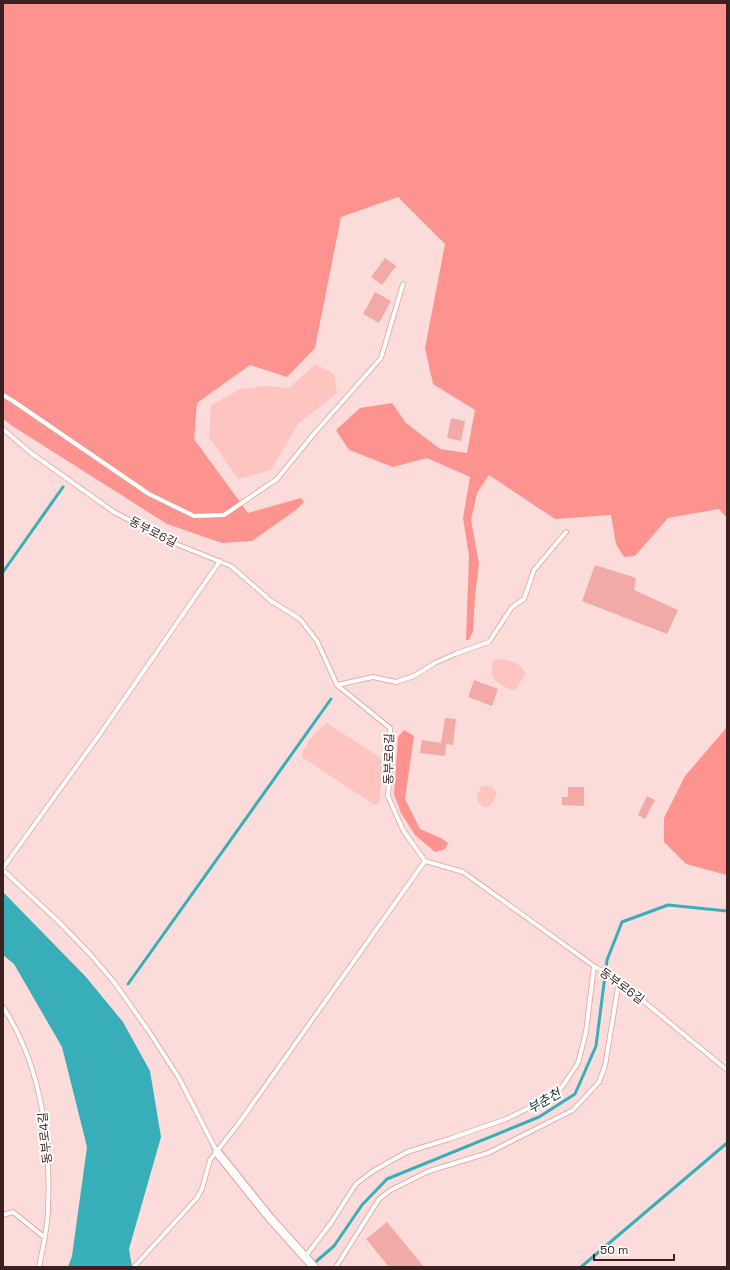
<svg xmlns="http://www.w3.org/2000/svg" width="730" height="1270" font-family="'Space Grotesk','Noto Sans KR',sans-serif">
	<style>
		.green { fill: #fdc4c0 }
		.forest { fill: #fd938e }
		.water { fill: #37aeb8 }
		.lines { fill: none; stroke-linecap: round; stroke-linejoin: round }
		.stream { stroke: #37aeb8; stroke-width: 3 }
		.building { fill: #f1aaa5 }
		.service-casing { stroke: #e39d99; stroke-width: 5.5 }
		.minor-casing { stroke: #e39d99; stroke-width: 10 }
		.service { stroke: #fff; stroke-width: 4 }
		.minor { stroke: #fff; stroke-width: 8 }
		.labels { text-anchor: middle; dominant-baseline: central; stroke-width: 4; stroke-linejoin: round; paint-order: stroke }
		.street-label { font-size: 12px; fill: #3b201f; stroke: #fff }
		.water-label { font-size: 13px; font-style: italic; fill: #142e30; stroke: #fff }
	</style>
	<rect width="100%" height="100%" fill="#fbdcda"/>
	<path class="green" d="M316,364L334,374L337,393L298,424L271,470L238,479L209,437L211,405L241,389L265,386L289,388Z
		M499,659C510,660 521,663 526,674L515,690C507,689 494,683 492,674C491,670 493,665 493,661Z
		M327,723L381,758L383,764L379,804H373L302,757C302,747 318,729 327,723Z
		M482,786H491L497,793L494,800L489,807H483L477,800V794Z"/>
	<path class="forest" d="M3,3H727V518L719,509L668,518L635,556L624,557L616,544L611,515L555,519L489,475L477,493L471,520L479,564L475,595L473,631L469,640H466L469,556L463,518L470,477L427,458L393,467L349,450L336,430L360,408L392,403L406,423L440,449L467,453L475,410L433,384L425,348L445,244L398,197L341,217L315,348L287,377L250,365L197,403L194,439L248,513L301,498L304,502L296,510L252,541L222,543L167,524L14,427L3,419Z
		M727,727V875L686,864L664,842V818L685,776Z
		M404,730L414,736L405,799L420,829L441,838L448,843L445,849L435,852L415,835L401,813L394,794L398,737Z"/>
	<path class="water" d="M3,892L86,977L123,1022L150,1071L161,1137L129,1249L132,1267H68L72,1256L87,1147L62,1047L14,964L3,955Z"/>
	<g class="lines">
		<path class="stream" d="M3,572L63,487
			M128,984L331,699
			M312,1265L334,1246L362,1205L387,1179L539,1117L575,1094L596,1046L607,960L622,922L668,905L727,911
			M581,1267L727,1143"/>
	</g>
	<path class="building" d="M385,258L396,266L382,285L371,277Z
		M375,292L391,301L379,323L363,314Z
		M451,418L465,421L461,441L447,438Z
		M595,565L636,578L634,590L678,610L667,634L582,601Z
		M474,680L498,689L492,706L468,697Z
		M445,718L456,719L453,745L446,744L445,756L420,753L422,740L441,743Z
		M568,787H584V806L562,805V797H568Z
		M647,796L655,800L645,819L638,815Z
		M387,1222L424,1267H389L366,1239Z"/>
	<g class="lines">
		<g class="service-casing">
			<path id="service" d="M3,395L13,401L149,494L194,516L224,515L277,479L312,436L381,358L403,284
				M3,429L31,453L114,512L169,541L231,566L271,601L300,619L317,641L337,685L390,728L391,754L388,796L403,830L425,861L463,872L594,966L619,981L727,1070
				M337,685L373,677L396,682L414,676L435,663L455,654L489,642L512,607L524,599L534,570L566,532
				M3,868L100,734L220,561
				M3,870L59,922L90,954L114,982L148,1030L179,1078L217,1152
				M3,1007C41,1065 51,1139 48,1207C48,1227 43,1247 39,1267
				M3,1215L13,1212L44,1237
				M305,1257L331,1223L356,1184L373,1171L407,1152L449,1139L506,1119L535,1105L562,1087L578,1063L586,1032L594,966
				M134,1267L197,1198L202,1189L210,1160L239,1123L425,861
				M336,1267L379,1199L391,1190L429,1171L488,1153L573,1110L599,1082L605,1066L619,981"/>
		</g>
		<g class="minor-casing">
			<path id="minor" d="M217,1152L270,1218L314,1267"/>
		</g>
		<use href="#service" class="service"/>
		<use href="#minor" class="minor"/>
	</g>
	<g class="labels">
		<g class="street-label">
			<text transform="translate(153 532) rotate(27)">동부로6길</text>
			<text transform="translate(389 759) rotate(-89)">동부로6길</text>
			<text transform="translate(622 986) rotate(36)">동부로6길</text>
			<text transform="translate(45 1138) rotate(-96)">동부로4길</text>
		</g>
		<g class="water-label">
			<text transform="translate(544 1101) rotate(-30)">부춘천</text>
		</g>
	</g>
	<rect width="730" height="1270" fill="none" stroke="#3b201f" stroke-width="8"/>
	<path d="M594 1254v6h80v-6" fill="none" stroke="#3b201f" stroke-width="2"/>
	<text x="600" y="1254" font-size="12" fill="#3b201f" stroke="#ffffff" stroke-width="3" paint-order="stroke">50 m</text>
</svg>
